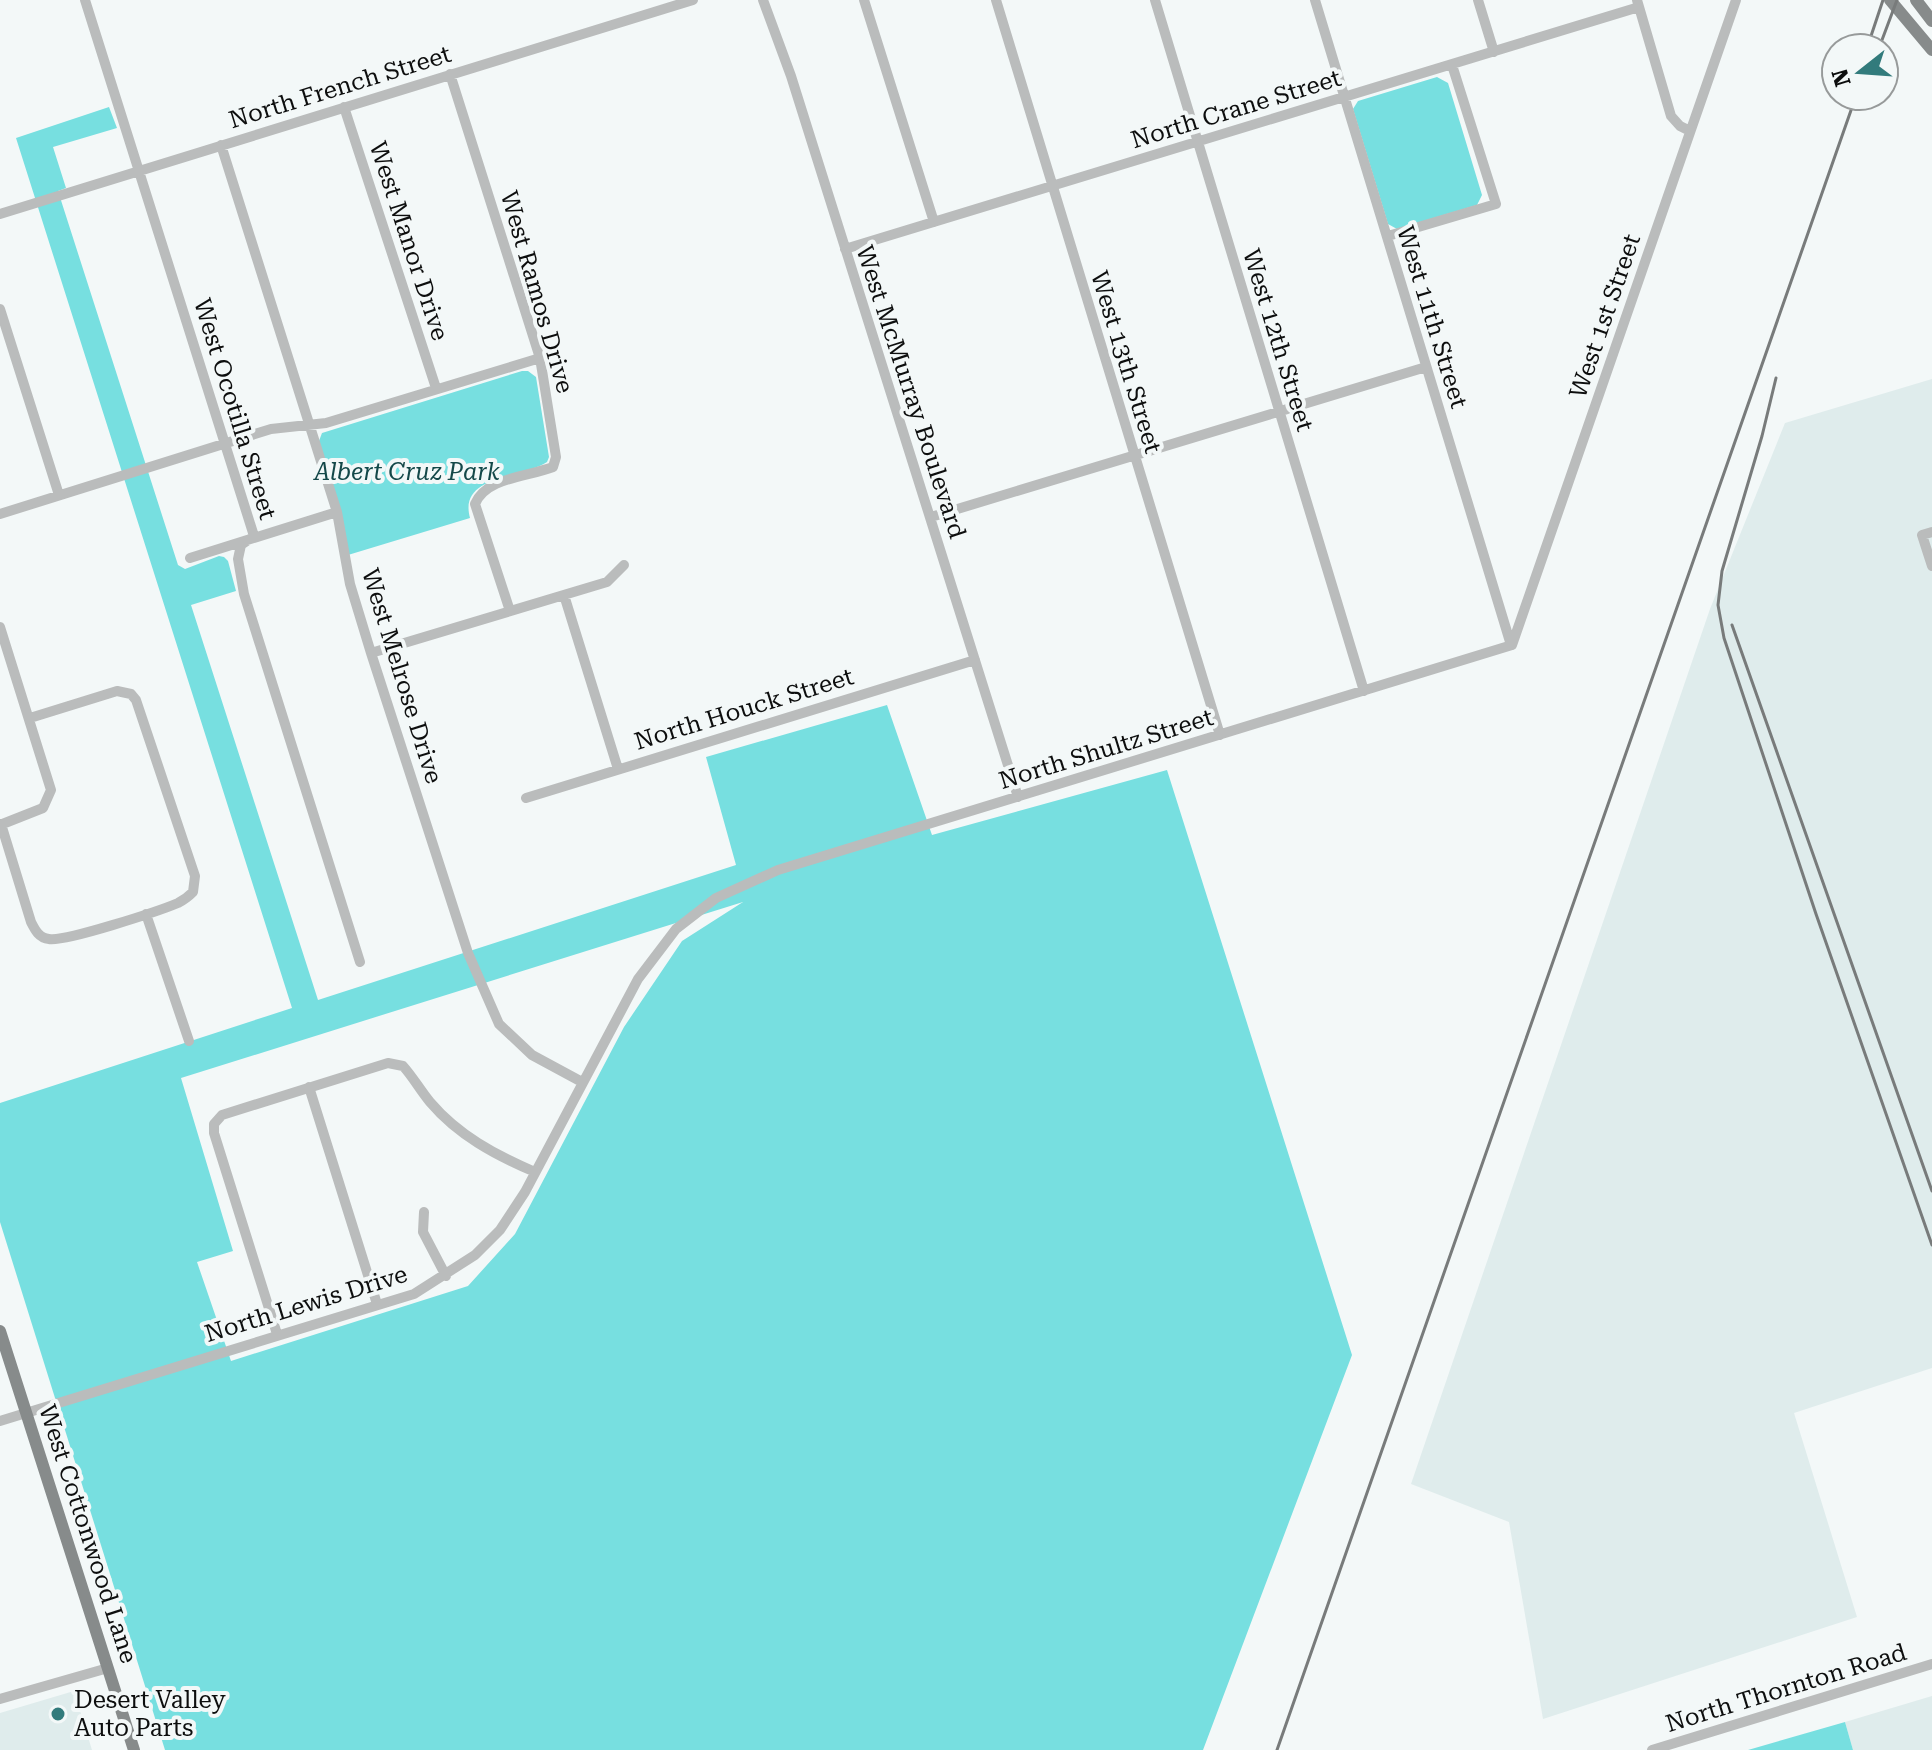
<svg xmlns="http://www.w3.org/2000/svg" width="1932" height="1750" font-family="'Roboto Serif',serif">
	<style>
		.built { fill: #dfecec }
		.green { fill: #77dfe0; fill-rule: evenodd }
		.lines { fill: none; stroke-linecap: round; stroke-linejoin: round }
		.minor { stroke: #babcbc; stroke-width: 10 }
		.major { stroke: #878b8b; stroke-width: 12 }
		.rail { stroke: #787b7b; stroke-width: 3 }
		.poi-dot { fill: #327b7c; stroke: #f3f8f8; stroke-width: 3 }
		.labels { text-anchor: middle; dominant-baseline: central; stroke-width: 8; stroke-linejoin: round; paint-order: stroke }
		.street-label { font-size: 24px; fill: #0d0e0e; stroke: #f3f8f8 }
		.park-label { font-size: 24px; font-style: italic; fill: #144849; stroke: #f3f8f8 }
		.poi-label { font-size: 24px; fill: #0d0e0e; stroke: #f3f8f8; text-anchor: start }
	</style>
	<rect width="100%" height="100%" fill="#f3f8f8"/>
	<path class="built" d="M1932,379V1368L1794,1413L1857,1617L1543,1719L1509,1522L1411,1484L1710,609L1785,423Z
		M74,1691L92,1750H0V1713Z
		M1932,1696V1750H1853L1845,1722Z"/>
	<path class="green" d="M1437,77L1448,83L1482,195L1477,205L1397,229L1388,224L1353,109L1358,101Z
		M109,107L117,128L53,147L66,188L58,191L178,565L185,569L219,556L224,557L228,561L236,591L191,605L318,1000L736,865L706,757L887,705L932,835L1167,770L1352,1355L1203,1750H165L0,1222V1103L292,1008L16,138ZM743,902L682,941L624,1027L515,1234L468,1286L231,1361L197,1262L233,1251L181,1078Z
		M522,371H528L536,377L549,457L547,462C522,479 458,474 470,518L348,555L319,441L322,433Z
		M1845,1722L1853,1750H1748Z"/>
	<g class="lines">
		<path class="minor" d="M85,0L254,536L241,545L238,559L244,594L360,962
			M763,0L791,76L1018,797
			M864,0L934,222
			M996,0L1220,735
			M1155,0L1364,691
			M1315,0L1511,645
			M1478,0L1494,52
			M1637,0L1671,116L1680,126L1690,131
			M450,74L540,358L556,457L553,467C528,477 486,477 475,504L510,611
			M344,107L436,388
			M221,145L337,512L350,584L371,653L468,953L499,1024L532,1055L582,1082
			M0,214L693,0
			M1388,236L1496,204L1452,65
			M845,249L1639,7
			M0,309L59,495
			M0,514L271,429L326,423L540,358
			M931,517L1426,367
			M1932,532L1922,535L1932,566
			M190,558L337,512
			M564,595L618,769
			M0,627L51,790L43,808L0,825
			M1512,645L1736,0
			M371,653L607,582L624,565
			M526,798L975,660
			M1,824L31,922C35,930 39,938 49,939C65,942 159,911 178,903C184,900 189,896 193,892L195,876L136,700L131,694L117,691L30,718
			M146,914L189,1041
			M309,1087L377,1304
			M424,1212L423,1232L446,1276
			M277,1334L214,1133V1124L222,1115L388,1063L403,1066C413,1077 420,1090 430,1102C458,1135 495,1155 535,1172
			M0,1421L414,1294L475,1255L500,1230L525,1192L638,979L676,929L716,898L778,870L1512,645
			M0,1699L108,1668
			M1652,1750L1932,1664"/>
		<path class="major" d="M1890,0L1932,50
			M1916,0L1932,21
			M0,1331L134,1750"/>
		<path class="rail" d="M1867,48L1883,0
			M1879,48L1897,0
			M1776,378L1762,436L1722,571L1718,605L1724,638L1816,914L1932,1245
			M1732,625L1932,1191
			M1277,1750L1856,96"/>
	</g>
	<circle class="poi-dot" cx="58" cy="1714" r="8"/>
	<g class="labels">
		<g class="street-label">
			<text transform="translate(340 87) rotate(-17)">North French Street</text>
			<text transform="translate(1236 109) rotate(-17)">North Crane Street</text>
			<text transform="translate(409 241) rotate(72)">West Manor Drive</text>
			<text transform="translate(537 292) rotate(74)">West Ramos Drive</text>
			<text transform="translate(1605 316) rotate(-71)">West 1st Street</text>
			<text transform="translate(1432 317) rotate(73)">West 11th Street</text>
			<text transform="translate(1278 340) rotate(73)">West 12th Street</text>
			<text transform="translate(1126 362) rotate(73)">West 13th Street</text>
			<text transform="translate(911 392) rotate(72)">West McMurray Boulevard</text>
			<text transform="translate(235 409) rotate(73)">West Ocotilla Street</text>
			<text transform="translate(402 676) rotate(73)">West Melrose Drive</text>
			<text transform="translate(744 709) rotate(-17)">North Houck Street</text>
			<text transform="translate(1106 749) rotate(-17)">North Shultz Street</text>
			<text transform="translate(306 1304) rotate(-17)">North Lewis Drive</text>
			<text transform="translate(88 1534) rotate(72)">West Cottonwood Lane</text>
			<text transform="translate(1786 1688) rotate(-17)">North Thornton Road</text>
		</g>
		<g class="park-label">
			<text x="407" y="472">Albert Cruz Park</text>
		</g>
		<g class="poi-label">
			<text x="74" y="1700">Desert Valley<tspan x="74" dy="28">Auto Parts</tspan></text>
		</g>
	</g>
	<g transform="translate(1860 72) rotate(253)"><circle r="38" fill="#f3f8f8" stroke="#979a9a" stroke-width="2"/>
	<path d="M0-6L14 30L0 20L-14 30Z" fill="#327b7c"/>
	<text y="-12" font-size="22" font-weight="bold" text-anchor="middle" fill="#0d0e0e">N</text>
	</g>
</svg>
